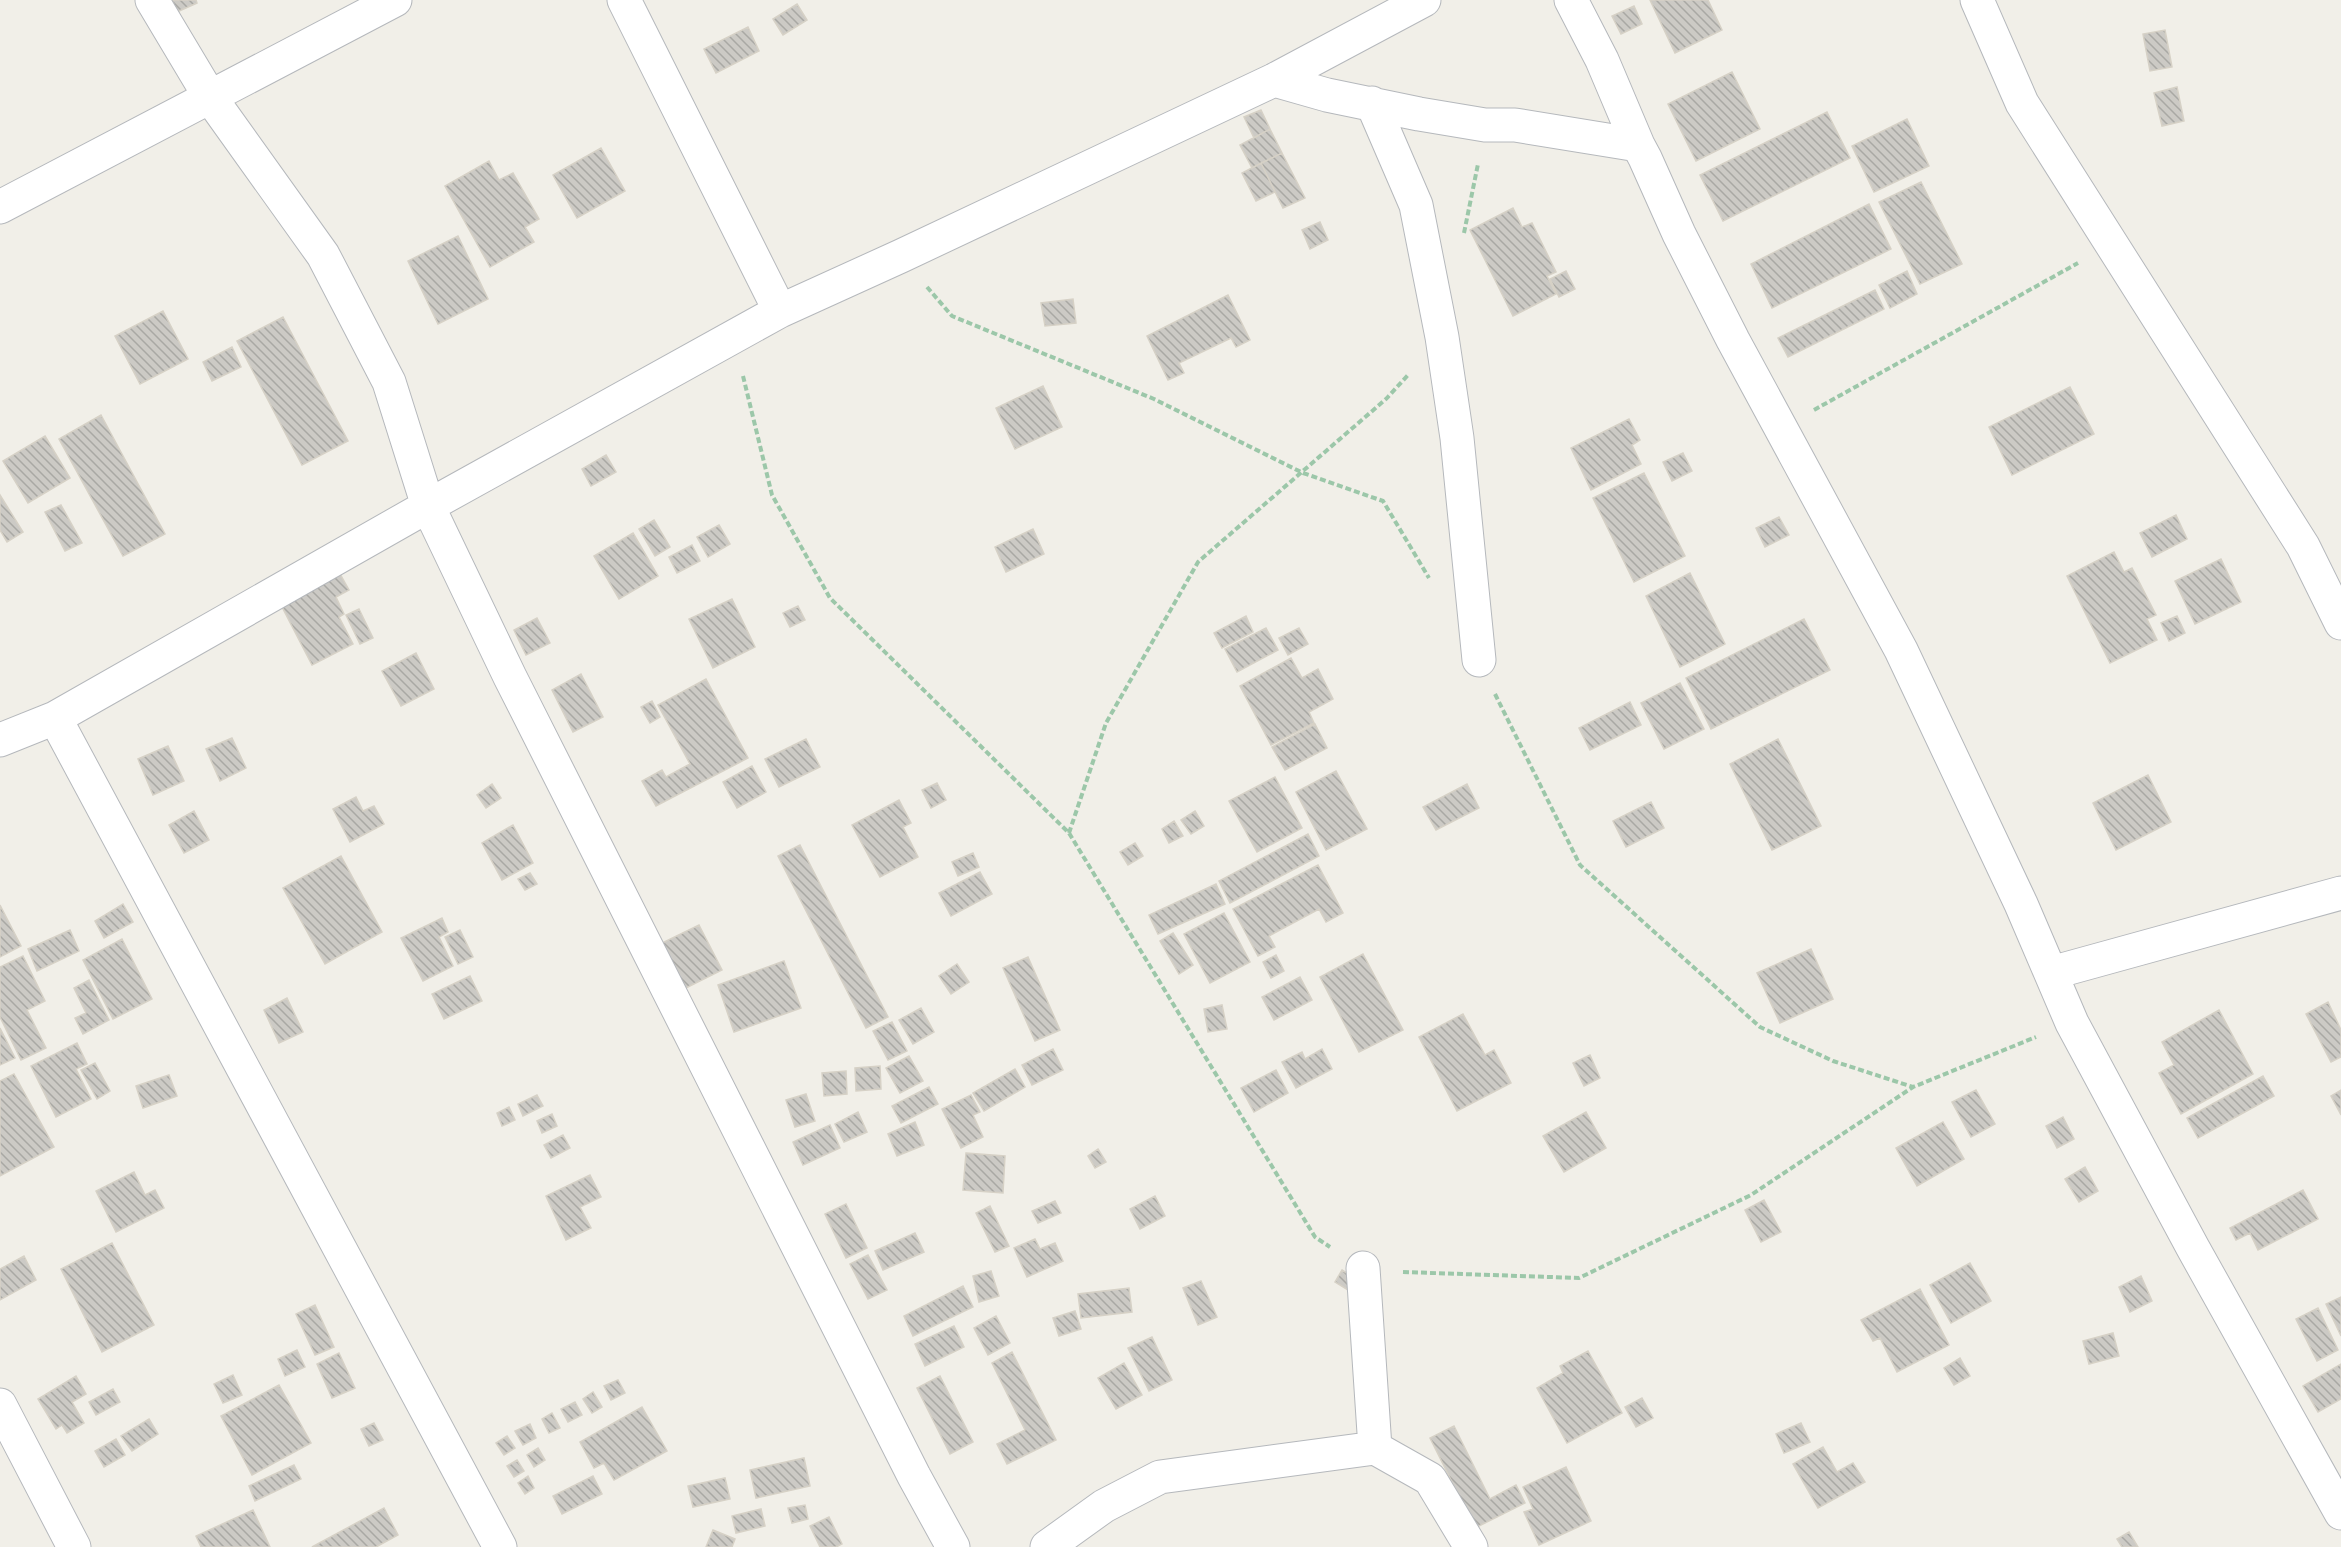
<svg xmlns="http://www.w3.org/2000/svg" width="2341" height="1547" font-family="Cabin,sans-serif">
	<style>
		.building { fill: url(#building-back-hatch); stroke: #d6d1c6; stroke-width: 1.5 }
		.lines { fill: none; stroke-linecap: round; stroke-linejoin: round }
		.minor-casing { stroke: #b5b8bc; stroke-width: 35 }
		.path { stroke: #9cc7a9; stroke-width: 4; stroke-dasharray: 6 3; stroke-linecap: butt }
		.minor { stroke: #fff; stroke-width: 33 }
	</style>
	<defs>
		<pattern id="building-back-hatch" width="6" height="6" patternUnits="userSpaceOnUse" patternTransform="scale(1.5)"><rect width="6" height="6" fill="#cccac5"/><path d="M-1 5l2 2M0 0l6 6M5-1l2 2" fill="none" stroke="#a9a8a4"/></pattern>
	</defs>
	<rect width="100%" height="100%" fill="#f1efe8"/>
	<path class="building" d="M172,0H196L197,3L177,12Z
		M1650,0H1708L1722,30L1675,53Z
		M797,4L807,20L783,35L773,19Z
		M1634,6L1642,24L1621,34L1612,16Z
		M748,27L759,51L716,73L704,49Z
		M2165,30L2172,67L2150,71L2143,34Z
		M1732,72L1760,129L1696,161L1668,104Z
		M2177,87L2184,121L2162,126L2154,93Z
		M1261,110L1270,129L1254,138L1244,117Z
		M1827,112L1850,158L1723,221L1700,175Z
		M1907,119L1929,166L1874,192L1852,146Z
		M1270,129L1282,153L1252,168L1240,145Z
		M601,148L625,191L577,218L553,175Z
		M1282,153L1305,198L1283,208L1261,163Z
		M489,161L499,180L513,173L539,219L525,227L534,242L490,267L445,186Z
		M1261,163L1275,192L1256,201L1242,173Z
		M1921,182L1962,264L1920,284L1879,202Z
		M1869,204L1891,249L1772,308L1751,264Z
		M1513,208L1522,227L1532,223L1556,272L1547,276L1556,294L1513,316L1470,230Z
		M1320,222L1328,240L1310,249L1302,230Z
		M458,236L488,299L438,324L408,261Z
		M1566,271L1575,289L1559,297L1550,279Z
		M1907,271L1917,294L1890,308L1879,285Z
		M1875,290L1884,309L1788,357L1778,338Z
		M1228,295L1250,340L1236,347L1231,338L1179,363L1184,373L1168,380L1147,336Z
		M1073,299L1076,323L1045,326L1041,303Z
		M163,311L188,359L140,384L115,336Z
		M283,317L348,441L302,465L237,341Z
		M232,347L241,367L212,381L203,362Z
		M1043,386L1062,427L1015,449L996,408Z
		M2070,387L2094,434L2012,475L1989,427Z
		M101,415L165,534L123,556L59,439Z
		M1629,419L1640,440L1632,445L1641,464L1591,490L1571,448Z
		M45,436L70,478L28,503L3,461Z
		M1683,453L1692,471L1672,481L1663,462Z
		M606,455L616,472L591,486L582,469Z
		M1644,473L1685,556L1634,582L1593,498Z
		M0,495L23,532L7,542L0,530Z
		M61,505L82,543L65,551L45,512Z
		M2176,515L2187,539L2152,557L2140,533Z
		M1779,517L1789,535L1765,547L1756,528Z
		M654,520L670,547L655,556L639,529Z
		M719,525L730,544L708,557L697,537Z
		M1033,529L1044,554L1006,572L995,547Z
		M633,533L658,576L619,599L594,556Z
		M692,545L700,561L677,573L669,557Z
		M2114,552L2124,572L2132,568L2156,615L2147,619L2157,640L2110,663L2067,576Z
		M2221,559L2241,602L2195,624L2175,581Z
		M339,572L349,590L336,597L344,614L339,617L353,644L312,665L280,603Z
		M1690,573L1725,644L1680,667L1646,596Z
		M732,599L755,647L713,668L689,619Z
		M798,606L805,620L790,627L783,613Z
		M359,609L373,638L360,644L346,615Z
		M1246,616L1253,632L1222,648L1214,633Z
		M2177,616L2185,633L2169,641L2161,623Z
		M537,618L550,643L526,655L514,630Z
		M1804,619L1830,670L1711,729L1686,678Z
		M1266,628L1278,650L1237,672L1225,649Z
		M1299,628L1308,644L1288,655L1279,638Z
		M416,653L434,689L401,706L382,671Z
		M1291,658L1302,678L1318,669L1333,699L1309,712L1314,723L1271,745L1240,686Z
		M581,674L603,717L573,732L552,690Z
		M706,679L748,758L656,806L642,781L662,770L666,777L690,764L658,705Z
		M1680,683L1704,729L1664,749L1641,703Z
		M652,701L660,717L650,723L641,707Z
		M1630,702L1641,725L1590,750L1579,728Z
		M1315,724L1327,748L1285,770L1272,747Z
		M232,738L246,768L220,781L206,749Z
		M806,739L820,767L779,787L765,759Z
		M1778,739L1821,826L1772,850L1730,764Z
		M168,746L184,781L153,795L138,759Z
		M752,766L766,792L737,808L723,782Z
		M1336,771L1367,829L1326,850L1296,792Z
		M2148,775L2171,822L2116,850L2093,803Z
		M1275,777L1302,828L1257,852L1229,801Z
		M937,783L946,800L931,808L922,790Z
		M492,784L501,798L486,808L477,795Z
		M1467,784L1479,808L1436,830L1423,807Z
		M356,797L363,811L374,806L384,824L350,842L333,809Z
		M899,800L911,823L903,827L918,857L880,877L852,825Z
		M1651,802L1664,828L1626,847L1613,821Z
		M194,811L209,840L184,853L169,825Z
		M1195,811L1204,826L1191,834L1181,820Z
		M1174,821L1183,836L1169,843L1162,829Z
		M513,825L533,863L502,880L482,843Z
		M1308,834L1319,856L1230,903L1219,881Z
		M1135,843L1143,856L1128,865L1120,852Z
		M800,845L888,1017L866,1028L778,856Z
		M973,853L979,867L958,876L952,862Z
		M341,856L382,932L325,964L283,888Z
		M1318,865L1343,913L1326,922L1319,909L1269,936L1275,947L1258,956L1233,909Z
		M980,872L992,894L951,916L939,893Z
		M530,873L537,884L525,890L518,879Z
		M1216,884L1225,904L1158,934L1149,915Z
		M123,904L133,922L104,938L95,921Z
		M0,905L21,946L0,957Z
		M1224,913L1250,962L1210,983L1184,934Z
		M442,918L448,932L439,937L453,966L423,981L401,938Z
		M699,925L722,970L684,989L662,943Z
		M70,930L79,951L37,971L28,949Z
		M460,930L473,957L458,964L445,937Z
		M1173,933L1193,965L1179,974L1160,941Z
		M122,939L152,999L113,1019L83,960Z
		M1811,949L1833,999L1780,1023L1757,973Z
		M1363,954L1403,1030L1359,1052L1320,977Z
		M1276,955L1284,971L1271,978L1263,962Z
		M23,956L45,1001L27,1010L46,1048L21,1060L0,1017V967Z
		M1028,957L1060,1030L1035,1041L1003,968Z
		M784,961L801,1008L734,1032L718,985Z
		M957,964L969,982L951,994L939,976Z
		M470,976L482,1001L444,1019L432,994Z
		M1300,977L1312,1000L1274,1020L1262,997Z
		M89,980L109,1020L83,1034L75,1018L86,1013L74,988Z
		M287,998L303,1032L279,1043L264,1010Z
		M2328,1002L2341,1030V1057L2331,1062L2306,1014Z
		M1222,1005L1227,1029L1208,1032L1204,1009Z
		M921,1008L934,1032L913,1044L899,1020Z
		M2219,1010L2253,1074L2181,1114L2159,1073L2174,1065L2162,1042Z
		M1463,1014L1485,1055L1494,1050L1511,1083L1457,1111L1419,1037Z
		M892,1022L907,1051L888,1060L873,1031Z
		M0,1028L15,1058L0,1065Z
		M77,1043L87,1064L76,1069L91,1099L56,1117L31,1066Z
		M1053,1049L1063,1070L1032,1085L1022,1065Z
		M1322,1049L1332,1069L1296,1088L1282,1062L1302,1052L1305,1059Z
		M1590,1055L1600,1078L1584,1086L1573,1063Z
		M909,1056L923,1081L900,1093L886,1068Z
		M95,1063L110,1091L97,1099L81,1070Z
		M880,1066L881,1089L856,1091L855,1068Z
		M1015,1069L1025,1087L984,1111L973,1093Z
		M1276,1070L1288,1093L1254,1112L1241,1088Z
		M846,1071L847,1094L824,1096L822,1073Z
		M14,1074L54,1147L0,1176V1081Z
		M169,1075L177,1096L143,1108L136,1086Z
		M2263,1076L2274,1096L2198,1138L2187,1118Z
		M929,1087L938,1104L901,1123L892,1106Z
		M1976,1090L1995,1124L1971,1137L1952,1102Z
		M2341,1090V1115L2331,1096Z
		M806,1094L815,1121L795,1127L786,1100Z
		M537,1095L543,1106L523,1116L518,1104Z
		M971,1095L980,1112L973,1115L983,1137L961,1148L942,1109Z
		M509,1107L515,1120L502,1126L497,1113Z
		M858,1112L867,1132L844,1142L835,1124Z
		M1586,1112L1606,1148L1564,1172L1543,1136Z
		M552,1114L557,1126L542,1133L537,1121Z
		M2063,1117L2074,1139L2057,1148L2046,1126Z
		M915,1122L924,1145L897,1156L888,1134Z
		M1943,1122L1964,1159L1917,1186L1896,1148Z
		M830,1125L840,1148L803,1165L793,1142Z
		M563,1135L570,1148L551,1158L544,1145Z
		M1098,1149L1106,1162L1095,1168L1088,1156Z
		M966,1153L1005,1156L1003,1193L963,1190Z
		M2085,1167L2098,1191L2079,1202L2065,1179Z
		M134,1172L145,1195L155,1190L164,1208L116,1232L96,1191Z
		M590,1175L601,1197L580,1207L591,1228L566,1240L546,1196Z
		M2303,1190L2318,1219L2258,1250L2250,1233L2236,1240L2230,1228Z
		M1155,1196L1165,1216L1140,1229L1130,1209Z
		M1764,1200L1781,1232L1761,1242L1745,1210Z
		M1055,1201L1061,1213L1038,1223L1032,1211Z
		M846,1204L867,1248L846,1258L825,1214Z
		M990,1206L1009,1246L995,1252L976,1213Z
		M915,1233L924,1252L883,1270L875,1251Z
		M1035,1239L1040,1249L1055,1243L1063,1261L1027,1277L1014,1248Z
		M112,1243L154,1325L102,1352L61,1269Z
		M868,1255L887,1290L868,1299L850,1264Z
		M24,1256L36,1280L0,1300V1269Z
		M1970,1263L1991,1301L1951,1323L1930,1285Z
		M1342,1270L1355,1278L1348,1290L1335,1282Z
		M991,1271L999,1296L979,1302L973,1276Z
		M2141,1276L2152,1301L2130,1312L2119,1287Z
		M1201,1281L1217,1317L1198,1325L1183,1288Z
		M963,1286L973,1307L913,1336L904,1316Z
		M1129,1288L1132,1312L1081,1318L1078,1294Z
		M1920,1289L1949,1345L1897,1372L1880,1338L1873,1341L1861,1320Z
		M2341,1297V1336L2326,1304Z
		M315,1305L334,1347L315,1355L296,1314Z
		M2318,1308L2338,1350L2317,1361L2296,1319Z
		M1075,1311L1081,1329L1059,1336L1053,1318Z
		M996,1316L1010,1343L988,1355L974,1328Z
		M954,1326L964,1347L925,1366L915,1344Z
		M2113,1333L2119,1356L2089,1364L2083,1341Z
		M1152,1337L1172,1380L1149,1391L1128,1348Z
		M297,1350L305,1367L285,1376L278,1359Z
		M1588,1351L1622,1413L1567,1443L1537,1388L1563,1373L1560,1366Z
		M1012,1352L1056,1440L1007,1464L997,1444L1025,1430L992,1363Z
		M339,1353L355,1388L332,1398L317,1364Z
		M1960,1358L1970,1376L1954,1385L1944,1368Z
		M1124,1363L1142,1395L1116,1409L1098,1378Z
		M2341,1364V1399L2318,1412L2303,1386Z
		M233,1375L242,1395L223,1403L214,1384Z
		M76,1376L86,1394L72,1402L84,1423L67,1433L62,1425L56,1429L38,1399Z
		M940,1376L973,1442L950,1454L917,1388Z
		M618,1380L625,1393L611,1400L604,1386Z
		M279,1385L311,1443L252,1475L221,1416Z
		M113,1389L120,1402L96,1415L89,1402Z
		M593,1392L602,1407L592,1413L583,1399Z
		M1642,1398L1653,1418L1636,1427L1625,1407Z
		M575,1402L582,1415L568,1422L561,1409Z
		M642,1407L667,1451L614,1480L604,1463L594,1468L580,1442Z
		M552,1413L560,1428L549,1433L542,1419Z
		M149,1419L158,1434L132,1451L121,1436Z
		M374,1423L383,1440L369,1446L361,1429Z
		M1801,1423L1810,1442L1784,1453L1776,1434Z
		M530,1424L536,1438L523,1445L515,1431Z
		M1454,1426L1490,1499L1516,1485L1525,1503L1475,1528L1430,1438Z
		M507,1436L515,1448L504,1455L496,1443Z
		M116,1439L125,1455L104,1467L95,1451Z
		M1823,1447L1837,1472L1853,1463L1865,1482L1818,1508L1793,1464Z
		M538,1448L545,1460L534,1467L527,1455Z
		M804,1458L810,1486L756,1498L750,1470Z
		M517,1460L524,1471L514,1477L507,1466Z
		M294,1465L301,1479L255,1501L249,1486Z
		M1566,1467L1591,1521L1539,1545L1524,1512L1533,1509L1523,1487Z
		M528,1476L534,1488L525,1494L518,1483Z
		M593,1476L602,1494L562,1514L553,1496Z
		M725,1478L730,1499L693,1507L688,1486Z
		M805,1505L808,1519L792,1523L788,1508Z
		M384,1508L398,1535L376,1547H312Z
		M761,1509L765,1526L736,1533L732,1516Z
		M253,1510L270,1547H201L196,1536Z
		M829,1517L842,1544L836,1547H820L810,1526Z
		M713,1530L735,1539L732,1547H706Z
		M2129,1532L2138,1547H2122L2117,1539Z"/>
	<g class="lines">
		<g class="minor-casing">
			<path id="minor" d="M152,0L210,97L323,255L389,382L428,506L510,677L914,1476L953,1547
				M1571,0L1602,60L1638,145L1645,158L1679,234L1733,340L1901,650L2021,904L2072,1023L2193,1248L2341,1513
				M1977,0L2022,103L2303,546L2341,623
				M1274,80L1327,95L1419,114L1485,125H1515L1638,145
				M1372,103L1416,205L1442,337L1457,438L1479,660
				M0,207L395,0
				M780,311L901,256L1274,80L1424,0
				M55,718L500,1547
				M0,740L55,718L428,506L780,311L624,0
				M2051,973L2341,893
				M0,1405L74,1547
				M1375,1448L1430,1479L1471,1547
				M1047,1547L1104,1506L1160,1477L1375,1448L1363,1268"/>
		</g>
		<path class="path" d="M1464,233L1478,164
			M927,287L952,316L1154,399L1303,473L1383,501L1429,578
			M743,376L772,495L830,598L1069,833L1315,1237L1330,1247
			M1814,410L2078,263
			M1495,694L1580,865L1760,1027L1833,1061L1913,1087L2036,1037
			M1069,833L1106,723L1198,562L1386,399L1408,375
			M1403,1272L1579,1278L1751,1195L1913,1087"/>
		<use href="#minor" class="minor"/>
	</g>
</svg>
